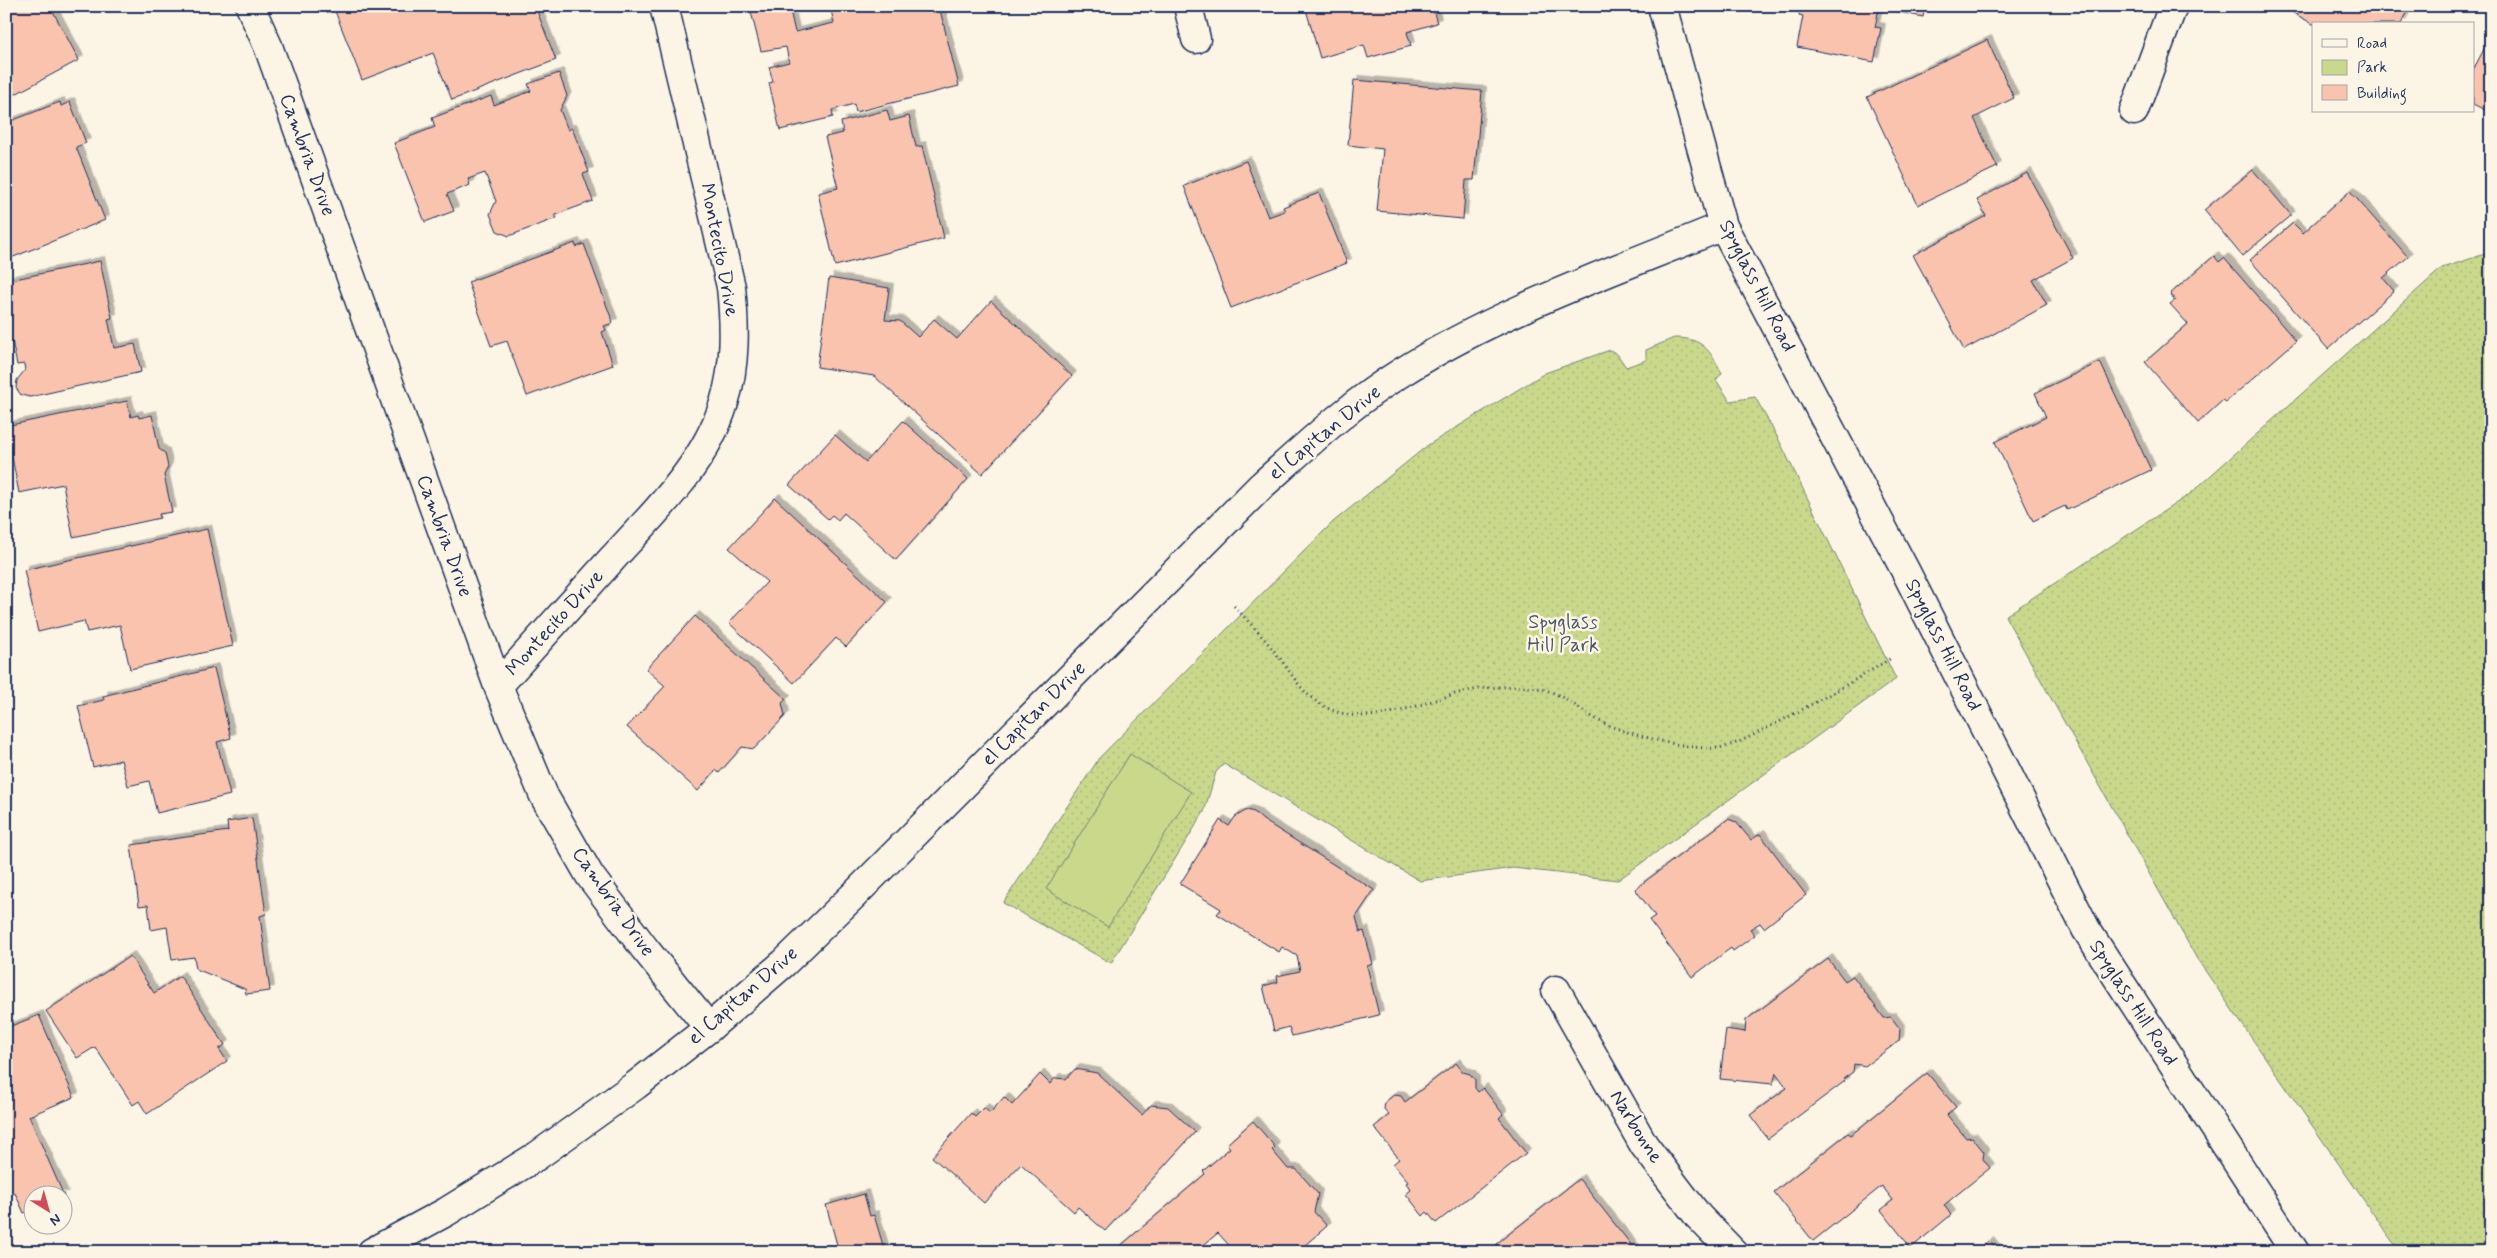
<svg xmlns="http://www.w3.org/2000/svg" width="2497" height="1258" font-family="Mynerve,sans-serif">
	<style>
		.green { fill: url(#green-dots); stroke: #728475 }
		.pitch { fill: #cad88c; stroke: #728475 }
		.building { fill: #fac3ae; stroke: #1b2f5e; filter: url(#shadow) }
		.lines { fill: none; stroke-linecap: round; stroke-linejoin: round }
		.street-casing { stroke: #1b2f5e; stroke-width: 31 }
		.secondary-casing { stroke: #1b2f5e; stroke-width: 31 }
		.path { stroke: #1b2f5e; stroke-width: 3; stroke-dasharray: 1 4; stroke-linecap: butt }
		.street { stroke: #fcf5e5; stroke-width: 28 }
		.secondary { stroke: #fcf5e5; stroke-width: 28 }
		.labels { text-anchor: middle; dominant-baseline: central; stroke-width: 5; stroke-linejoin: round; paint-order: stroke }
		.street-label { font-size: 20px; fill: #1b2f5e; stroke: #fcf5e5 }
		.park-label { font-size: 20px; fill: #47596a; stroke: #fcf5e5 }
	</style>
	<defs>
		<pattern id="green-dots" width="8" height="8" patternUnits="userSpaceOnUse" patternTransform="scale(1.25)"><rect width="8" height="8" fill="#cad88c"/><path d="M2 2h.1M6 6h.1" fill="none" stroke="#adba7b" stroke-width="1.8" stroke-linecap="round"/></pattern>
		<filter id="shadow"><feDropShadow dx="4.5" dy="-4.5" stdDeviation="0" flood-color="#0004"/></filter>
	</defs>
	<rect width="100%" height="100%" fill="#fcf5e5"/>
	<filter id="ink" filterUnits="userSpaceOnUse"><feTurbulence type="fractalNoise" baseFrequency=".02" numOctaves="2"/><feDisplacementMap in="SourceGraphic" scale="10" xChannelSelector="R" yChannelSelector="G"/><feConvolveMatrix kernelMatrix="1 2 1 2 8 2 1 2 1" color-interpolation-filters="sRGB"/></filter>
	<g filter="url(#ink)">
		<path class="green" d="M2491,252V1252H2402L2392,1241L2197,959L2005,616L2190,494L2442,268Z
			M1674,338C1703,338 1709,349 1722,373L1716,380L1730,401L1755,397L1779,440L1896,679L1618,880L1513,868L1420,881L1224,764L1216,772L1204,812L1111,963L1003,903L1100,757L1333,522L1428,445L1545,373L1610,350L1617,354L1626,367L1646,360V350Z"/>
		<path class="pitch" d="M1130,754L1191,792L1108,927L1046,889Z"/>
		<path class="building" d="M6,6H50L79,60L6,99Z
			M333,6H535L556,60L452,100L433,53L362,80Z
			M757,6H789L795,32L834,23L830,6H922V8L939,6L959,86L856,112L854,104L832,110L833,117L780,130L769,83L773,82L769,67L789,62L786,47L761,51L750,8Z
			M1305,6H1432L1437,23L1407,32L1411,46L1368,58L1364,45L1320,58Z
			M1800,6H1925L1923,17L1879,8L1875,27L1881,28L1874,62L1797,47L1803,16L1799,15Z
			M2287,6H2411L2401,24H2313L2286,9Z
			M2491,36V113L2473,104V70Z
			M1987,40L2014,98L1974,118L1997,167L1918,205L1867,97Z
			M559,73L567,96L560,110L568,130L572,128L589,172L583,174L593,201L555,215L557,218L509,236L497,231L490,214L496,201L485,173L468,179L470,185L447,194L454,211L425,222L394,143L435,127L432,118L491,96L494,105L531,91L528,84Z
			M1354,80L1482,91L1474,180H1466L1463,219L1377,211L1383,149L1348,145Z
			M60,102L61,106L70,102L86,143L76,147L105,220L6,260V123Z
			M887,110L890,121L909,116L916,147L922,146L944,238L835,266L818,193L838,188L825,137L843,133L841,122Z
			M1246,161L1268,217L1285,211L1283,207L1319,193L1347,263L1231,308L1184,186Z
			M2253,170L2291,215L2242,256L2204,210Z
			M2027,173L2073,258L2033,280L2047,305L1964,350L1913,255L1986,216L1977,200Z
			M2350,191L2408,257L2383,278L2394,291L2328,349L2250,260L2293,223L2303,233Z
			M575,243L576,247L584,244L613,323L604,326L606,330L602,332L613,365L527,396L507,341L491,346L468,282Z
			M2214,256L2219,262L2224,258L2296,341L2226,402L2223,400L2198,423L2145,362L2188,324L2170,304L2175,300L2170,294Z
			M100,261L112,318L108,319L114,348L135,344L141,372L30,397L21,395L16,388L17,380L25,370L24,364L17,365L12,341L6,342V281Z
			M829,278L889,288L885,320L900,321L918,337L934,319L957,339L991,301L1072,376L982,474L874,376L817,367Z
			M2100,362L2151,470L2067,510L2065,506L2033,521L1995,442L2046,417L2035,393Z
			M127,401L131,417L138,415L139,418L152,415L159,449L165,453L168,467L164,475L172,512L159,514L160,518L73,537L63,484L19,493L6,426Z
			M903,421L968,479L896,560L844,513L838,520L832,515L828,519L789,485L835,435L866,462Z
			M775,498L887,602L846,647L836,638L794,683L729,623L767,582L729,548Z
			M207,529L233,646L130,669L120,625L87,632L84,621L38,632L24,570Z
			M695,616L786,699L782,703L785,716L754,749L742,747L719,773L716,770L698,791L627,727L665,686L646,669Z
			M214,668L231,738L217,742L230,795L157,813L149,781L128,786L121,760L93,767L78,706L104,700L103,696Z
			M1247,810L1254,812L1263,820L1374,890L1356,917L1360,932L1364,931L1373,964L1367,966L1379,1015L1292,1036L1289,1027L1274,1031L1263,986L1278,982L1277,976L1300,971L1297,956L1282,947L1279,952L1217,914L1221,909L1180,884L1220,820L1229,826L1235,817Z
			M252,818L266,914L260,916L270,991L246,994L245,989L196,969L194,957L172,960L167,927L151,930L148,905L139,906L131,845L228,831L227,822Z
			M1728,819L1736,822L1751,840L1760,834L1806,895L1764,928L1760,923L1750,929L1755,935L1733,951L1731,948L1692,977L1649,920L1655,916L1635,889Z
			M130,956L154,993L180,976L225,1045L219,1049L227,1061L147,1114L139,1101L133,1105L95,1047L77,1058L46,1011Z
			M1828,959L1845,981L1853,976L1884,1018L1891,1017L1900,1029L1899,1041L1865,1066L1854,1064L1853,1072L1843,1079L1845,1081L1768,1139L1750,1115L1787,1088L1776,1073L1773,1084L1720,1079L1726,1029L1745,1032L1746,1020Z
			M39,1015L74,1097L29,1116L64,1196H32V1210L24,1213L15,1193L6,1197V1028Z
			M1456,1063L1463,1072L1470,1074L1475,1080V1088L1478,1092L1483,1088L1503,1114L1499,1118L1526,1153L1436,1223L1427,1212L1423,1216L1406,1194L1411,1190L1406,1183L1408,1182L1393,1164L1399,1159L1374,1127L1389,1115L1384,1109L1385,1102L1394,1095L1401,1096L1405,1102Z
			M1075,1069L1097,1073L1142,1115L1151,1105L1168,1107L1195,1132L1105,1231L1078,1207L1074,1212L1021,1164L984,1203L932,1157L971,1113L975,1117L984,1108L990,1113L1004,1097L1012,1105L1040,1074L1050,1084L1055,1078L1066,1079Z
			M1927,1073L1956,1107L1947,1115L1966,1138L1972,1137L1984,1152L1983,1159L1990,1168L1944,1205L1951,1215L1911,1248L1881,1210L1893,1200L1882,1186L1813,1241L1774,1192L1848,1133L1851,1135Z
			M1253,1121L1275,1147L1272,1150L1288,1169H1296L1318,1194L1314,1212L1327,1226L1297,1252H1235L1218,1233L1195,1252H1120L1118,1248L1205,1174L1203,1171L1230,1148L1227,1144Z
			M1579,1179L1637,1252H1502L1496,1244Z
			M864,1194L870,1216L874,1215L885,1252H839L826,1205Z
			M1989,1241L1998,1252H1976Z"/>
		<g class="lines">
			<g class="street-casing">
				<path id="street" d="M250,6L268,46L498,686L544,796L590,876L645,949L709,1028
					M1188,6L1196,39
					M2134,111L2173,6
					M498,686C536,643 574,601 612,559C655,512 705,465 724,403C736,365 735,326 731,287L664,6
					M1556,990L1644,1145L1698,1216L1733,1252"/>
			</g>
			<g class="secondary-casing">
				<path id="secondary" d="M1662,6L1723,226L1906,572L2086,929L2295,1252
					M372,1252L446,1212L537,1156L636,1085L709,1028L784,963L854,895L1261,486C1306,446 1350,404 1402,372C1500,310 1617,270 1723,226"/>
			</g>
			<path class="path" d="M1234,606C1249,622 1265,639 1279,657C1289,670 1299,688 1312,698C1357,735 1412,705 1459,693C1482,687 1519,684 1542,689C1567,695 1585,716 1608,725C1631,735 1700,753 1723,747C1741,743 1758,732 1775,724C1815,703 1854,681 1893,657"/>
			<use href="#street" class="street"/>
			<use href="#secondary" class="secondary"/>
		</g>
	</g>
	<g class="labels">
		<g class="street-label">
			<text transform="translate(307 155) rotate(70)">Cambria Drive</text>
			<text transform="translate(719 250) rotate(79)">Montecito Drive</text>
			<text transform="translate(1757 286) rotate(63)">Spyglass Hill Road</text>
			<text transform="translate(1325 433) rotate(-39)">el Capitan Drive</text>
			<text transform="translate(444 536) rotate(70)">Cambria Drive</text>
			<text transform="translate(555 623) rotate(-48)">Montecito Drive</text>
			<text transform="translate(1943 645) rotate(63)">Spyglass Hill Road</text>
			<text transform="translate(1034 714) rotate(-45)">el Capitan Drive</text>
			<text transform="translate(613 902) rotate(55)">Cambria Drive</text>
			<text transform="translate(743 996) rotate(-41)">el Capitan Drive</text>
			<text transform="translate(2133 1003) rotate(57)">Spyglass Hill Road</text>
			<text transform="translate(1636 1127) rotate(58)">Narbonne</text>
		</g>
		<g class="park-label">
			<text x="1563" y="622">Spyglass<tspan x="1563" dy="23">Hill Park</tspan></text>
		</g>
	</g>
	<rect width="2497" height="1258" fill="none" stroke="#fcf5e5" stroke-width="25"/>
	<rect x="12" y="12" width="2472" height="1233" fill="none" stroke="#1b2f5e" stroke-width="2" filter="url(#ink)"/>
	<rect x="2312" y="22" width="162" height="90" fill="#fcf5e5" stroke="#a2a6af"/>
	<rect x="2322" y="39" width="25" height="8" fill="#fcf5e5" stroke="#a2a6af"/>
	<text x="2357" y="48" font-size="15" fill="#1b2f5e">Road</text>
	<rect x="2322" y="60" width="25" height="15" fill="#cad88c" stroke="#a2a6af"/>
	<text x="2357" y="72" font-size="15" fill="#1b2f5e">Park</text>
	<rect x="2322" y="85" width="25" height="15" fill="#fac3ae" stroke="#a2a6af"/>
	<text x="2357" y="98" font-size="15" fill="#1b2f5e">Building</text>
	<g transform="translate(48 1210) rotate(143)"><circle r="24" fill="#fcf5e5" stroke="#a2a6af"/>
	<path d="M0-4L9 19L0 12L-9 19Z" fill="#d1495b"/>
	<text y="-8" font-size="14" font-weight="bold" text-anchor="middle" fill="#1b2f5e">N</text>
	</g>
</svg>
